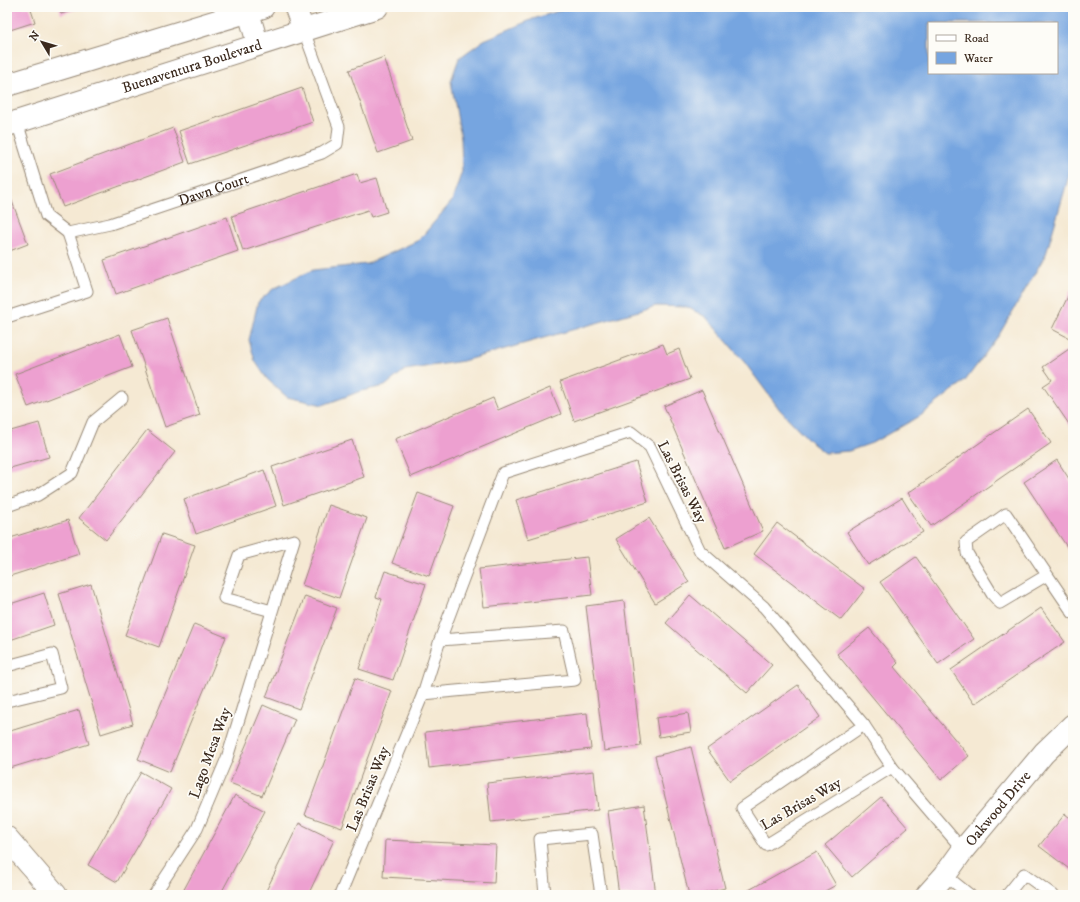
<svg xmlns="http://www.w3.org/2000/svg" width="1080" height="902" font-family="'IM FELL DW Pica',serif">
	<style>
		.water { fill: #76a5e0; stroke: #58687f; fill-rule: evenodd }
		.building { fill: #eda0d0 }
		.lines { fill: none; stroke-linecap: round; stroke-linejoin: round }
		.service-casing { stroke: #988a78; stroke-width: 13 }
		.minor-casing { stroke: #988a78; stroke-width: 23 }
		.tertiary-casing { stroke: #988a78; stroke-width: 24 }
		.secondary-casing { stroke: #988a78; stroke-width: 24 }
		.service { stroke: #fff; stroke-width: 11 }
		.minor { stroke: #fff; stroke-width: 21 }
		.tertiary { stroke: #fff; stroke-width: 22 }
		.secondary { stroke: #fff; stroke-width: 22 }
		.labels { text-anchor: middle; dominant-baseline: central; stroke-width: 3.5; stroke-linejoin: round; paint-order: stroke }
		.street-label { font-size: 15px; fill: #3b2a1e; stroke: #fdfcf7 }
	</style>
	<rect width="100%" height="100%" fill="#fdfcf7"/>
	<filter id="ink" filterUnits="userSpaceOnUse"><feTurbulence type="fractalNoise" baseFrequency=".025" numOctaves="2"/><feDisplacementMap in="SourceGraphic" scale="8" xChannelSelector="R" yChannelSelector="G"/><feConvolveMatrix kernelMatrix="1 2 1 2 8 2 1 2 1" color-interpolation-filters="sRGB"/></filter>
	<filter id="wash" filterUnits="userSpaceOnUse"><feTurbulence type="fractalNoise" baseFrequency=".012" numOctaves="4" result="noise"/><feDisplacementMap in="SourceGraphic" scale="16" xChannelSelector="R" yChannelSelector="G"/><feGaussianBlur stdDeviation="0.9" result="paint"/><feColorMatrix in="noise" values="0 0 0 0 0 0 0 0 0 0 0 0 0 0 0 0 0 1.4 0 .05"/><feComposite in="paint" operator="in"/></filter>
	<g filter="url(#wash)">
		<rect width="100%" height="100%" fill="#f5e9d3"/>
		<path class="water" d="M571,7H1073V162L1046,254L999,335L965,381L920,416L872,443L849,451L825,453L812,443L780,410L745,363L706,317L687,307L656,306L463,361L405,370L385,386L361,391L323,405L287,397L267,379L255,361L249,340L258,302L273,289L313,270L367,264L419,240L452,201L462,171L461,138L451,81L459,58L484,40L533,19ZM929,23H1057V73H929Z"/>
		<g id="blocks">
			<path class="building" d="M7,7H30L35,22L7,31Z
				M59,7H84L61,14Z
				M384,57L412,141L378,153L349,70Z
				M302,88L313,122L190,164L179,131Z
				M173,128L185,162L63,207L50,174Z
				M357,174L360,183L377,178L387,212L371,217L368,210L243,251L232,216Z
				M7,188L28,244L7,252Z
				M227,217L238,251L116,294L104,260Z
				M1073,286V340L1052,329Z
				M167,318L200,415L165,427L132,330Z
				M120,334L132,367L28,407L15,374Z
				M663,344L667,354L679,349L690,379L574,421L560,382Z
				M1069,349L1073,356V430L1043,386L1052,380L1043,367Z
				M550,388L561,414L411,477L395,439L493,398L498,410Z
				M702,390L763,531L725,548L664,406Z
				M1028,409L1051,443L931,526L908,493Z
				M39,423L49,457L7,469V432Z
				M147,430L175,452L106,540L79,518Z
				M352,440L364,477L284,505L272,467Z
				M1057,460L1073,485V556L1024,482Z
				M636,462L648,502L528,539L516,500Z
				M264,470L276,506L196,534L184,499Z
				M418,493L454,506L429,576L392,563Z
				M902,498L923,532L868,565L847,532Z
				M329,505L367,518L339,598L302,585Z
				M649,518L689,582L655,603L616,539Z
				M68,520L79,554L7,577V539Z
				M777,523L865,589L841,620L754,554Z
				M162,534L195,545L159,647L125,635Z
				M587,557L592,595L484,607L479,569Z
				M916,557L974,639L938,664L880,582Z
				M385,571L426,584L393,680L359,669L382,599L376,597Z
				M91,584L133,724L101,734L59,594Z
				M44,593L54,625L7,641V605Z
				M690,595L772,665L747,693L666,623Z
				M305,596L337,608L299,709L266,697Z
				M624,601L641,746L604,751L586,606Z
				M1041,608L1065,642L974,704L951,670Z
				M194,624L226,637L170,772L138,759Z
				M869,628L898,663L894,667L969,756L941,780L837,654Z
				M355,678L392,691L342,828L305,815Z
				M798,685L820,717L730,781L707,749Z
				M263,705L295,719L262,796L230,783Z
				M79,710L89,744L7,769V732Z
				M587,713L591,749L429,768L425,732Z
				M688,713L691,732L659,737L656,718Z
				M691,747L725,888L698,895H689L655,756Z
				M594,771L598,810L491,822L487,783Z
				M141,772L171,789L117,882L88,865Z
				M235,795L265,811L220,895H181Z
				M881,797L908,828L852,877L825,845Z
				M644,805L656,895H619L608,811Z
				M1065,814L1073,820V872L1039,846Z
				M299,823L334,840L308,895H264Z
				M385,840L496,845L494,883L383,877Z
				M817,852L836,885L818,895H740Z"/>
		</g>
	</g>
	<g filter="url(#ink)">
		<use href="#blocks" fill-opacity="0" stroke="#988a78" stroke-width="1"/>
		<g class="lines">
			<g class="service-casing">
				<g id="service">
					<path id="s1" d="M17,122L46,216L68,233L110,224L322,153L337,144L339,127L304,31"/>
					<path d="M7,317L87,291L68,233"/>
					<path d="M7,506L38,495L72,473L93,422L122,398"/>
					<path d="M1047,575L1000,603L992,594L967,553L966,542L1006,514L1073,613"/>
					<path d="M7,666L52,654L61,688L7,701"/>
					<path d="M423,694L575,680L564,631L440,640"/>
					<path d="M864,725L742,808L766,845L892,767"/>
					<path d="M945,875L970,895"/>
					<path d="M154,895L197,829L227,758L294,540L239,555L224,598L272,611"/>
					<path d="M340,895L423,694L440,640L503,473L631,432L650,447L700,551L764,607L864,725L892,767L963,850"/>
					<path d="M545,895L540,839L592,834L601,895"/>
					<path d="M1007,895L1024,874L1053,895"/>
				</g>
			</g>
			<g class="minor-casing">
				<path id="minor" d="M247,7L258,45
					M295,7L304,31"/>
			</g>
			<g class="tertiary-casing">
				<g id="tertiary">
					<path d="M7,838L56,895"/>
					<path id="s2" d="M927,895L945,875L963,850L1044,753L1073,725"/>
				</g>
			</g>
			<g class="secondary-casing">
				<g id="secondary">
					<path d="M7,85L263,7"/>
					<path id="s3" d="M7,125L377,7"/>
				</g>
			</g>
			<use href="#service" class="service"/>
			<use href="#minor" class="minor"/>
			<use href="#tertiary" class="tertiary"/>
			<use href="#secondary" class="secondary"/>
		</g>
	</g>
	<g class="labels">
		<g class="street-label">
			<text stroke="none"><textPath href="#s3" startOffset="194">Buenaventura Boulevard</textPath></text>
			<text stroke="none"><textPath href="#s1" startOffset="278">Dawn Court</textPath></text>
			<text transform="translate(682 482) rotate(63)">Las Brisas Way</text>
			<text transform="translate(210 753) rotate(-70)">Lago Mesa Way</text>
			<text transform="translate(368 789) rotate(-68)">Las Brisas Way</text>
			<text transform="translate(801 804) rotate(-30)">Las Brisas Way</text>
			<text stroke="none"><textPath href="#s2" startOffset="112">Oakwood Drive</textPath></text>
		</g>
	</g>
	<rect width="1080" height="902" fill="none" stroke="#fdfcf7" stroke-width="24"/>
	<rect x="928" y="22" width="130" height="52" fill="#fdfcf7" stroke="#afa8a0"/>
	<rect x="936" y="35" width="20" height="6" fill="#ffffff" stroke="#afa8a0"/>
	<text x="964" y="42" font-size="12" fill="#3b2a1e">Road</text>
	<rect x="936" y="52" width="20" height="12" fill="#76a5e0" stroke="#afa8a0"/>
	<text x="964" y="62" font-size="12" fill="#3b2a1e">Water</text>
	<g transform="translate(42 42) rotate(308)" stroke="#fdfcf7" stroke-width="3" paint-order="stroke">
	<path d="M0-3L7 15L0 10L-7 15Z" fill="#3b2a1e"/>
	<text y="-6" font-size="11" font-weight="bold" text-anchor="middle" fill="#3b2a1e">N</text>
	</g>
</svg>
